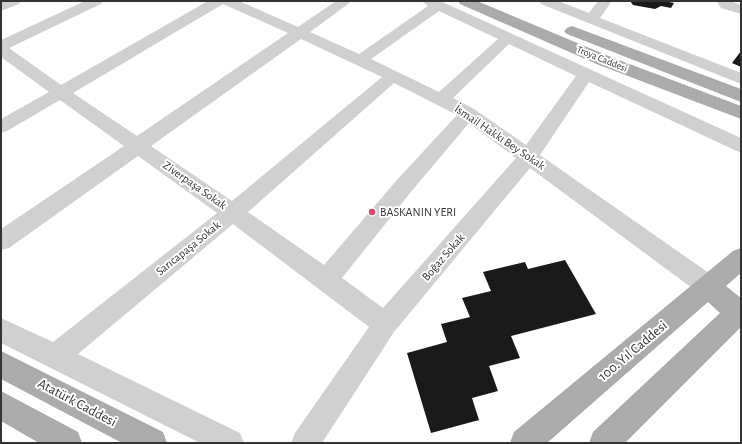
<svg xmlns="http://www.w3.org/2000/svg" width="742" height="444" font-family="'Alegreya Sans',sans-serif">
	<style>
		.building { fill: #1a1a1a }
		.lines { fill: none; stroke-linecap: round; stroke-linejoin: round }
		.minor { fill: #d0d0d0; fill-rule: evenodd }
		.major { fill: #ababab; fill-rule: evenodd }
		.poi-dot { fill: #db446d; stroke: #fff; stroke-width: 1.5 }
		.labels { text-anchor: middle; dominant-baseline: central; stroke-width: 4; stroke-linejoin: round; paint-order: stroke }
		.far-street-label { font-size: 10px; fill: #333; stroke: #fff }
		.street-label { font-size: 12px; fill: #333; stroke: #fff }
		.poi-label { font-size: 12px; fill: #333; stroke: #fff; text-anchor: start }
		.near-street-label { font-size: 14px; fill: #333; stroke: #fff }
	</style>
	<rect width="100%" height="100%" fill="#fff"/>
	<path class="building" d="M630,1H664L674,3L671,8L661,6L655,9L633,5Z
		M741,51V67L732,63Z
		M565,260L596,314L511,336L520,358L489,366L498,391L472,398L479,420L431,433L407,353L447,342L441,324L470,317L462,298L491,291L483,272L525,262L528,269Z"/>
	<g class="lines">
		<path class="minor" d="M3,1H21L19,4L1,11V2Z
			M85,1H103L101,4L9,48L61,85L208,1H239L298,27L336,1H352L310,32L359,54L428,6L422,1H440L741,138V153L589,82L540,155L716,278L720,286L716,294L708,297L700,294L530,168L394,332L322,443H291L295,433L369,327L233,224L78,354L240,433L244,443H200L1,343V318L53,342L217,213L138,156L9,248L1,250V229L124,146L60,100L7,131L1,133V119L49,92L1,57V40ZM223,4L288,33L137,136L73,93ZM439,11L498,39L439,92L371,59ZM301,39L382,77L232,201L151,146ZM509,44L576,76L526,145L474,109L453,98ZM394,83L457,115L396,181L324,265L248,212ZM469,123L516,158L383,308L342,278L410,193Z
			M539,1H558L589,13L598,1H612L600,18L741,73V84L541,4Z
			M716,1H730L741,5V14L721,8Z"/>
		<path class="major" d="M458,1H477L611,57L741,106V119L599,65L460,4Z
			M572,26L741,89V102L567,34L564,31L567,28Z
			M741,248V273L726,286L741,298V327L625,443H589L593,432L720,313L708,302L547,443H510L514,432L733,251Z
			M1,351L163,432L167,443H122L1,379Z
			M1,391L78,432L82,443H39L1,421Z"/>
	</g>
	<circle class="poi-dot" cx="372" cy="212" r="4"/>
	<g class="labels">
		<g class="far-street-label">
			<text transform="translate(602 59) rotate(22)">Troya Caddesi</text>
		</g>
		<g class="street-label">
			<text transform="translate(500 137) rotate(34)">İsmail Hakkı Bey Sokak</text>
			<text transform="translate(195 185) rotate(35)">Ziverpaşa Sokak</text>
			<text transform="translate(188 248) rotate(-39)">Sarıcapaşa Sokak</text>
			<text transform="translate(443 257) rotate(-49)">Boğaz Sokak</text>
		</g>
		<g class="poi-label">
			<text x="380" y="212">BASKANIN YERI</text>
		</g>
		<g class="near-street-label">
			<text transform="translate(633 351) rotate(-40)">100. Yıl Caddesi</text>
			<text transform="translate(77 403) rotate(28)">Atatürk Caddesi</text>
		</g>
	</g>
	<rect width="742" height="444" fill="none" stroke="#333333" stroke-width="4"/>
</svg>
